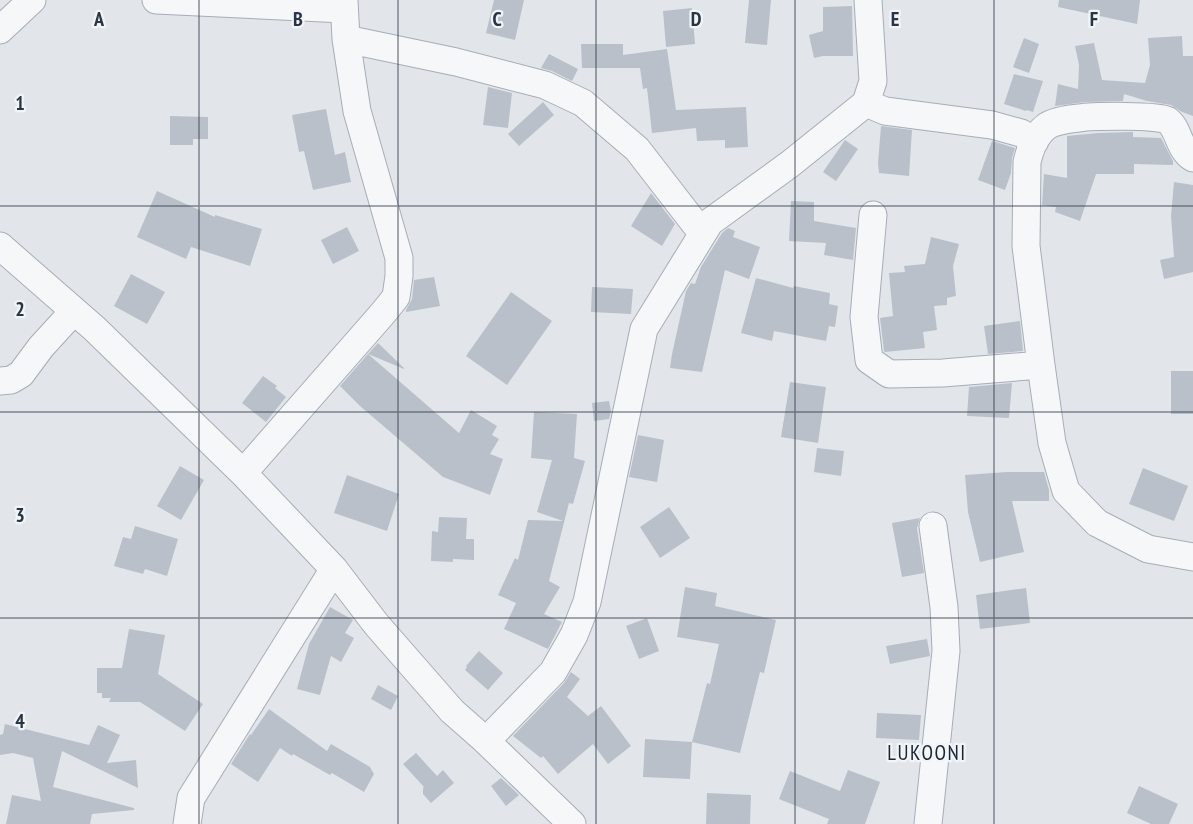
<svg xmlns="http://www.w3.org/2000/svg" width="1193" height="824" font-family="'PT Sans Narrow',sans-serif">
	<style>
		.building { fill: #b9c0c9 }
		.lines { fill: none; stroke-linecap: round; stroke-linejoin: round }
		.minor-casing { stroke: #a7adb6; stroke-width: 29 }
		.minor { stroke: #f5f7f9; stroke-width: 27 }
		.grid { fill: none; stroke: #293544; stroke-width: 1.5; stroke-opacity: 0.55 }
		.labels { text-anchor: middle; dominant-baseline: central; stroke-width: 4.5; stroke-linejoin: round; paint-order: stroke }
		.quarter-label { font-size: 21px; letter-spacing: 1.5px; fill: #1b2634; stroke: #f2f5f8 }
		.grid-label { font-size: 20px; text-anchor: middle; font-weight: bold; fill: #293544; stroke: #f2f5f8; stroke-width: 4.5; stroke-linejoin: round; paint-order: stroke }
	</style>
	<rect width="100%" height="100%" fill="#e2e6eb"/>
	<path class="building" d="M494,0H524L515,40L486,33Z
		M749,0H771L767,45L745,43Z
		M1059,0H1140L1137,24L1058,7Z
		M852,6L853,56H823L814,58L809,35L823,31V7Z
		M692,8L695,44L666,47L663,11Z
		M1182,36L1183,56H1193V116L1182,112L1171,105L1147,101L1124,94L1123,101L1085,102L1055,106L1058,84L1078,89L1079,65L1075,46L1094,43L1102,80L1145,83L1150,65L1148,38Z
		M1024,38L1039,44L1029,73L1013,67Z
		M581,44H623V55L667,49L676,110L746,107L748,147L725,148V140L697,141L696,128L652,133L647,88L643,89L640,68H582Z
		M549,54L578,69L572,81L552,71L541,68Z
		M1014,74L1043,81L1033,112L1027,110L1026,111L1004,104Z
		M488,87L512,93L508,128L483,125Z
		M543,102L554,115L519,146L508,134Z
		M326,109L335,155L345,152L351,182L313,190L304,151L299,152L292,115Z
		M170,116L208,117V139H193V145H170Z
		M881,126L912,130L909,176L879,173L878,163Z
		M1133,132V137L1161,138L1173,161V165L1134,164V174H1096L1080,221L1055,212L1056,207L1042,205L1044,174L1067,178V136L1098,133Z
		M845,140L858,149L836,181L823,172Z
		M992,141L1015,148L1012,158L1011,173L1005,190L978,180Z
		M1174,182L1193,185V272L1164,279L1160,260L1174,257L1171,216Z
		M157,191L215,217V215L262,229L250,266L191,247L186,259L137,237Z
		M651,193L675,224L662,246L631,226Z
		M791,201L814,202V221L856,228L853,260L824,255L826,243L789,241Z
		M347,227L359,251L333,264L321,240Z
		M728,228L735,231L733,237L760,247L749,279L725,270L702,372L670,368L672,354L686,291L691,283L695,284L701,267L722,233Z
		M931,237L959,244L953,266L956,296L947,298V305L934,306L937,330L923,332L925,348L885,352L884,351L880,318L893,316L889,273L905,272L904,266L925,264Z
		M131,274L165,292L147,324L114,306Z
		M434,277L440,306L406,312V310L412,299L414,280Z
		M756,278L793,288L794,286L830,293L829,304L838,306L835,327L829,326L826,341L774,331L772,341L741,333Z
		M592,287L633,289L631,314L591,312Z
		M511,292L552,321L507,385L466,356Z
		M1020,321L1023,351L988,354L984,326Z
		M378,343L404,368V369L368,354Z
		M368,354L459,433L471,410L497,426L492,435L499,439L490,454L503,459L490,495L443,477L360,406L340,386Z
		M1171,371H1193V414H1171Z
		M263,376L277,386L275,388L286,397L266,422L242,403Z
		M790,382L826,387L818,443L781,437Z
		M1012,383L1009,418L967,416L969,387Z
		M609,401L611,411L609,419L594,421L592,403Z
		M534,412L577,414L574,458L585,461L573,504L569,503L549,581L560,587L544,614L562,622L548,649L504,629L516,603L498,595L515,558L518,560L528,520L563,521L537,512L552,460L531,458Z
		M638,435L664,440L657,482L629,477Z
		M817,448L844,451L841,476L814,472Z
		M180,466L204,480L181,520L157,506Z
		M1143,468L1188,486L1174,521L1129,504Z
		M1007,472H1044L1049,490V501H1012L1024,552L980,562L968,512L965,475Z
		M347,475L399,494L387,531L334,513Z
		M669,507L690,538L660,558L640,527Z
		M439,517L467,518L466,539H474V560L453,559V562L431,561L432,531L438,532Z
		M920,518L917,528L924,573L902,577L892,523Z
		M135,526L178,539L167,576L145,569L143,574L114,566L123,537L131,539Z
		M685,587L717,593L715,606L776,620L764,673L760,672L740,753L692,742L707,683L710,684L719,644L677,637Z
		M1026,588L1030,623L980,629L976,595Z
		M330,607L353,620L345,633L354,638L341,662L331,656L320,695L297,689L309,644Z
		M647,618L659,651L639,659L626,626Z
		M129,629L165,635L158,674L203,704L185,731L140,702H109L111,698H102V693H97V668H122Z
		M927,639L930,656L890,664L886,646Z
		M479,651L503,673L488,690L465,670L467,667L466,666Z
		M571,672L580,679L567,697L588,716L601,706L631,746L608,764L593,744L558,774L543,756L541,758L513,736L564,683Z
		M378,685L398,696L391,710L371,699Z
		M269,709L327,751L331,744L370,767L374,774L364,792L332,773L330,775L293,754L292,756L280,748L258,782L231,764L250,734L251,735Z
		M877,713L921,715L919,740L876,738Z
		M5,724L89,745L98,725L120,735L107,763L136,760L138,788L62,751L53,787L134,808V810L92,814L90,824H6L12,795L41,801L33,758L13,753L0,755V735L3,734Z
		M645,739L692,742L690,779L643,777Z
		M416,753L437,776L443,770L454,783L431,803L423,794V788L424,787L403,764Z
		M848,770L880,782L865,824H827L829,819L779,799L790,771L840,791Z
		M501,778L519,795L506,806L491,786Z
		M1139,786L1178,804L1169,824H1151L1127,813Z
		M707,793L751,795L750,824H706Z"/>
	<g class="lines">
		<g class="minor-casing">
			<path id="minor" d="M156,0L344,9
				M0,30L32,0
				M346,39L456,62L545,85L583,103L637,149L702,233
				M866,103L885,111L992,125L1021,133L1035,141
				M1193,158C1178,149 1179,128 1167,120C1158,115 1092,116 1079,118C1069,119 1055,121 1047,126C1036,134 1030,149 1027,162L1026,246L1041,365L1052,443L1066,491L1097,523L1148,549L1193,557
				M873,215L864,317L869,360L889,374L943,373L1041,365
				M0,246L95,329L243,473L334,569L376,624L452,711L486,741L572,824
				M0,381L11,380L21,374L41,347L74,311
				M243,473L384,312L396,297L399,276V258L357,111L346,39L344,0
				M486,741L553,672L574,635L587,602L644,329L710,222L790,164L866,103L873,81L868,0
				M187,824L191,798L334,569
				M928,824L946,651L944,607L933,526"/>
		</g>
		<use href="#minor" class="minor"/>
	</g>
	<path class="grid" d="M199,0V824M398,0V824M596,0V824M795,0V824M994,0V824M0,206H1193M0,412H1193M0,618H1193"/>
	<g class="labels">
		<g class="quarter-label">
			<text x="927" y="752">LUKOONI</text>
		</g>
	</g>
	<g class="grid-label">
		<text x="99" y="26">A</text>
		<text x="298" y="26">B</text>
		<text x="497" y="26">C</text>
		<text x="696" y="26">D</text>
		<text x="895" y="26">E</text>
		<text x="1094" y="26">F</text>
		<text x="20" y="110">1</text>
		<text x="20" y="316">2</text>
		<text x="20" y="522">3</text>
		<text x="20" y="728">4</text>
	</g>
</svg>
